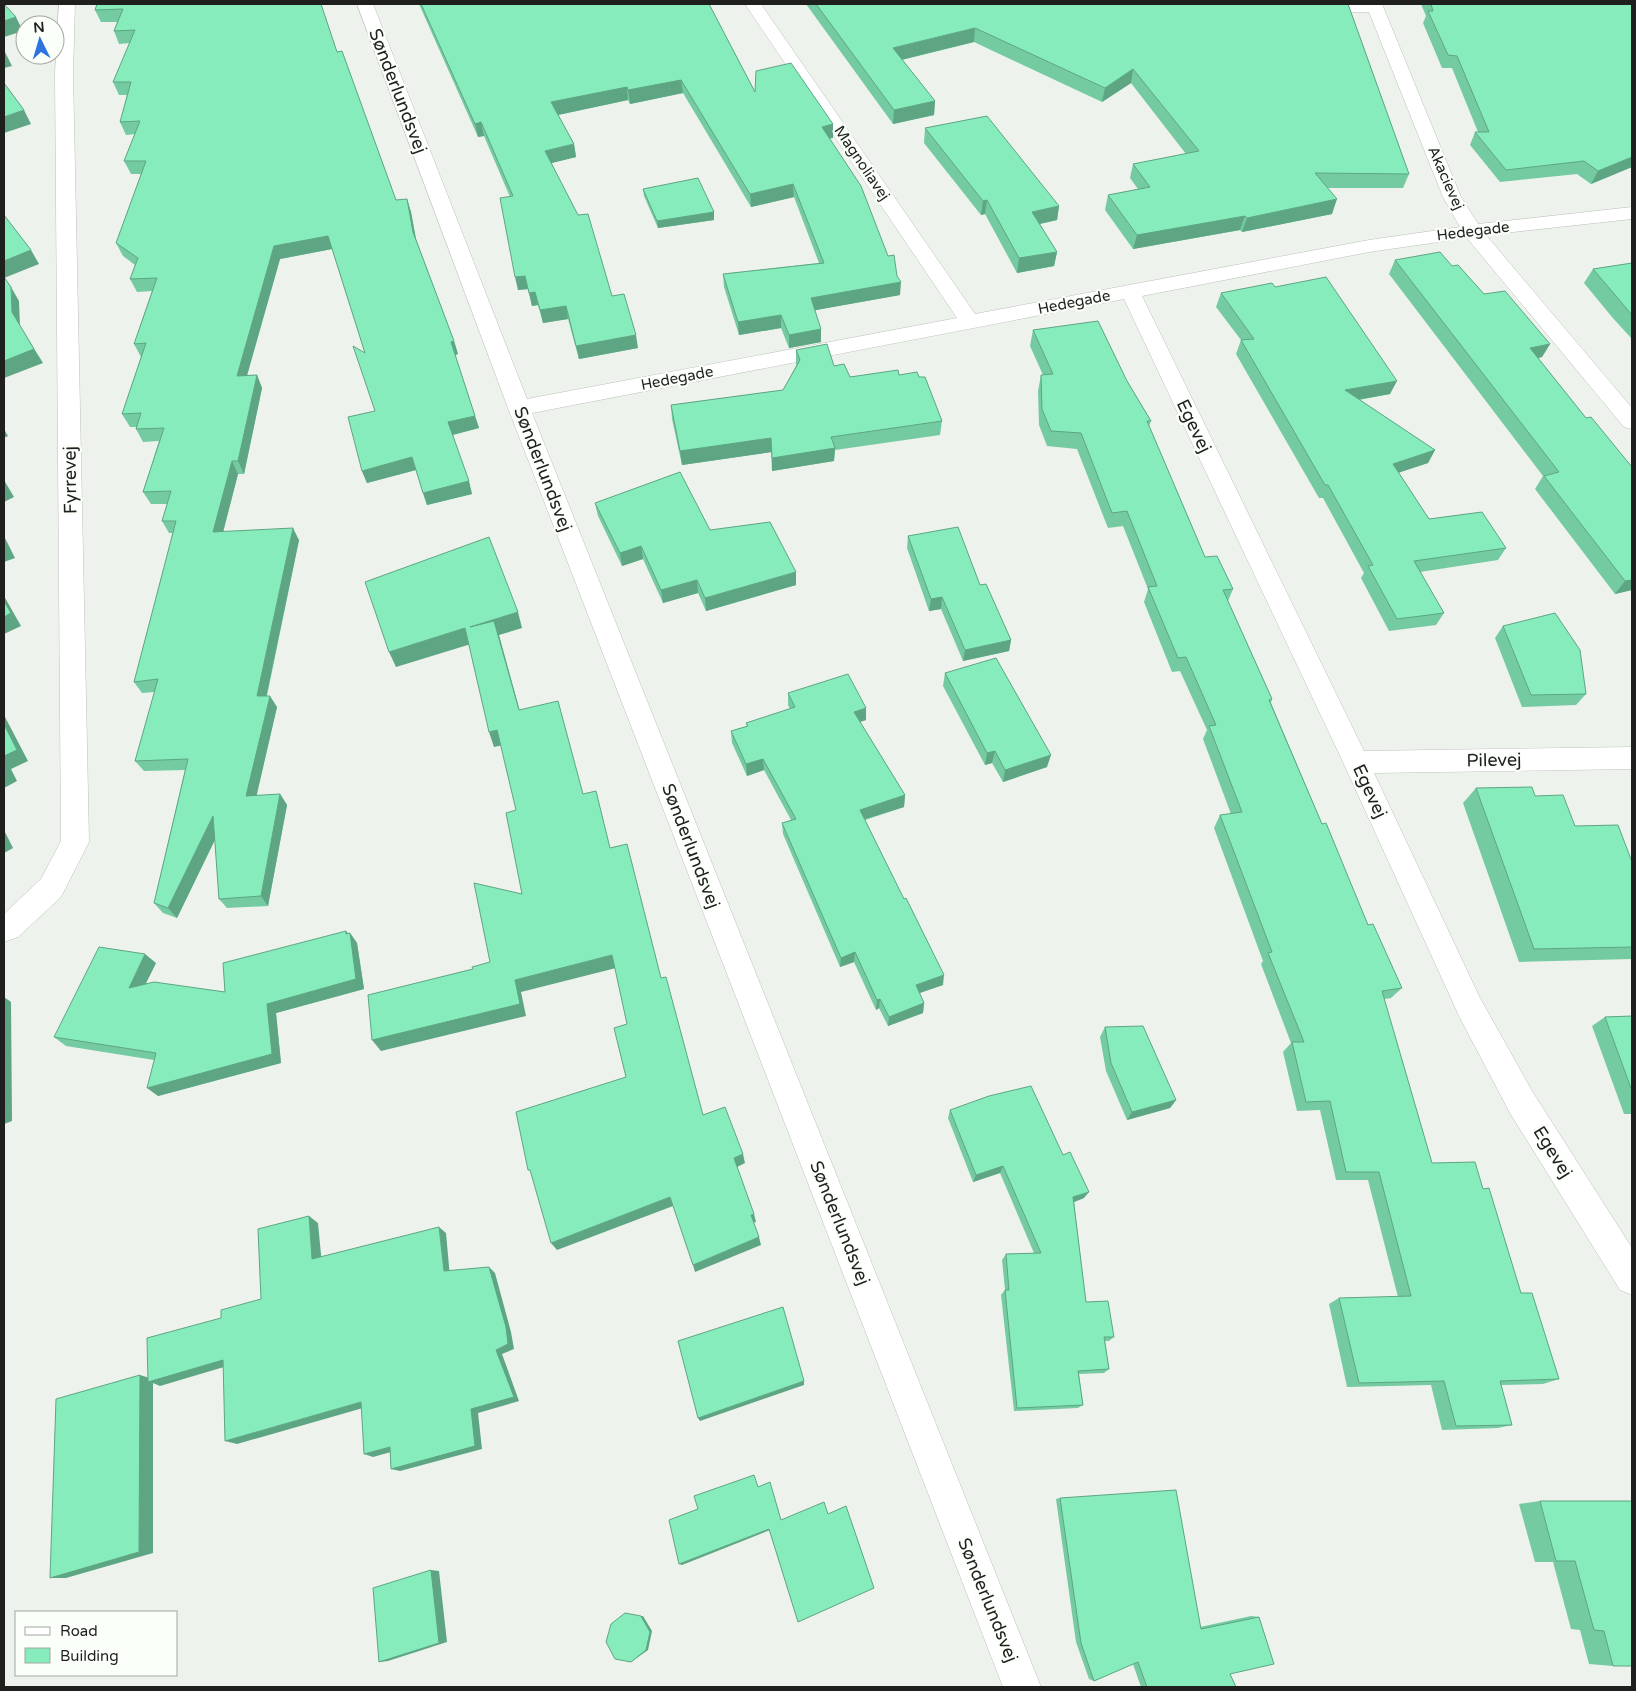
<svg xmlns="http://www.w3.org/2000/svg" width="1636" height="1691" font-family="'Varela Round',sans-serif">
	<style>
		.lines { fill: none; stroke-linecap: round; stroke-linejoin: round }
		.street-casing { stroke: #bcc0bb; stroke-width: 1 }
		.street { fill: #fff; fill-rule: evenodd }
		.wall { fill: #74cba1 }
		.shaded-wall { fill: #5ea583 }
		.building { fill: #87ecbb; stroke: #5ea583 }
		.labels { text-anchor: middle; dominant-baseline: central; stroke-width: 4.5; stroke-linejoin: round; paint-order: stroke }
		.far-street-label { font-size: 15px; fill: #1f201e; stroke: #fbfff9 }
		.street-label { font-size: 18px; fill: #1f201e; stroke: #fbfff9 }
	</style>
	<rect width="100%" height="100%" fill="#edf2ec"/>
	<g class="lines">
		<g class="street-casing">
			<path id="street" d="M59,4H75L73,73L89,842L61,897L18,937L4,942V914L41,879L61,841L55,73Z
				M357,4H373L527,399L957,318L745,4H761L975,314L1369,240L1460,227L1443,197L1369,12H1311L1305,10L1303,7L1305,4H1382L1461,197L1478,224L1632,207V219L1486,235L1632,408V429L1624,427L1467,238L1369,252L1142,296L1364,751L1632,747V769L1374,773L1480,998L1532,1091L1632,1248V1295L1620,1290L1510,1113L1460,1018L1343,762L1124,299L532,413L1041,1687H1003L508,408Z"/>
		</g>
		<use href="#street" class="street"/>
	</g>
	<path class="wall" d="M97,4L337,52L396,200L407,199L411,212L416,239L454,341L458,354L455,355L479,428L453,435L472,494L427,505L416,470L367,483L362,471L375,411L365,353L332,249L280,259L247,376L257,375L262,388L244,474H238L223,532L299,540L267,696L277,707L256,796L280,794L287,805L268,906L227,908L219,899L215,840L177,918L163,913L154,903L185,770L144,771L135,761L155,692L142,693L134,682L173,533H169L162,521L167,504H151L143,492L159,441L143,442L136,429L137,427H130L122,414L141,357L134,344L152,291L137,292L130,279L135,265L123,256L116,243L141,174H131L124,161L135,134L126,135L120,122L127,95H119L113,82L130,43L119,44L114,31L117,22H101L95,10Z
		M419,4H709L755,92L833,124V138H830L900,295L815,310L821,342L789,348L781,328L739,335L724,287L723,274L819,263L794,197L751,207L683,93L630,104L628,100L558,115L574,144L576,157L551,163L612,296L638,348L579,359L568,319L543,323L538,305L532,306L528,289L518,290L510,197L484,136L478,137Z
		M806,4H1348L1409,174L1403,188H1327L1332,214L1242,232L1240,230L1133,249L1105,210L1108,195L1138,189L1130,178L1133,164L1186,154L1131,83L1102,102L974,42L902,60L935,101L934,115L893,124Z
		M1421,4H1632V167L1591,184L1577,174L1500,182L1470,145L1475,132H1478L1452,68H1442L1423,23L1426,16Z
		M925,128L1059,206L1057,220L1040,224L1057,252L1054,266L1017,273L985,214L981,215L924,143Z
		M643,189L714,212V220L658,228L644,196Z
		M1395,260L1452,266L1484,294L1550,344L1542,357L1538,358L1586,418L1632,467V590L1615,594L1535,489L1543,476L1389,274Z
		M1632,263V339L1612,317L1584,283L1593,269Z
		M1275,287L1390,394L1359,400L1435,450L1428,463L1398,472L1429,519L1506,548L1498,560L1420,572L1444,613L1436,625L1389,631L1361,578L1364,573L1323,498H1319L1236,354L1241,340L1216,307L1221,293Z
		M1033,330L1127,381L1151,421L1149,426L1205,557L1233,589L1228,601L1272,699L1271,703L1322,824L1368,925L1402,988L1391,998L1384,999L1432,1163L1483,1189L1521,1293L1559,1379L1543,1384L1501,1385L1512,1425L1498,1428L1442,1430L1431,1385L1347,1387L1329,1304L1339,1298L1398,1297L1368,1180H1336L1320,1110L1297,1111L1283,1052L1291,1043L1261,964L1263,961L1214,828L1220,815L1231,814L1203,739L1207,730L1180,671L1172,672L1144,602L1148,589L1123,526L1108,528L1077,449L1047,446L1039,425L1038,391L1041,375H1043L1030,346Z
		M796,350L834,366L850,377L899,375L919,377L942,421L940,435L835,450L834,461L772,471L771,452L682,465L672,419L671,405L783,390L796,366Z
		M595,503L710,530L796,585L706,611L698,593L663,603L643,559L622,566L598,516Z
		M908,536L980,585L1011,640L1009,651L963,661L941,609L929,611L907,548Z
		M1503,626L1586,694L1576,705L1522,707L1495,638Z
		M945,673L1047,767L1003,782L992,763L985,765L943,686Z
		M788,693L866,720L860,722L905,795L904,807L865,820L943,985L919,993L924,1003L923,1013L888,1026L879,1008L876,1010L854,962L840,967L783,834L782,823L791,820L764,770L747,776L732,743L731,731L747,726L746,723L790,709L788,705Z
		M1476,788L1535,796L1575,826L1632,862V959L1519,962L1463,803Z
		M346,931L348,934L350,933L357,943L364,989L276,1013L281,1063L158,1096L154,1060L66,1046L54,1037L156,963L146,983L225,992Z
		M1632,1016V1114H1624L1592,1026L1605,1017Z
		M1105,1027L1176,1100L1170,1108L1127,1120L1106,1071L1100,1037Z
		M950,1110L1063,1155L1084,1198L1074,1202L1086,1302L1114,1337L1109,1341H1105L1109,1369L1104,1373L1079,1374L1083,1405L1078,1408L1014,1411L1001,1295L1005,1290L1002,1260L1006,1254L1034,1253L1000,1173L973,1182L948,1118Z
		M1060,1498L1200,1627L1251,1616L1259,1617L1230,1674L1236,1687H1141L1133,1664L1094,1681L1089,1679L1076,1642L1056,1499Z
		M1540,1501H1632L1613,1666L1589,1664L1580,1630L1571,1629L1553,1562H1535L1519,1504Z"/>
	<path class="shaded-wall" d="M16,17L23,31L4,37V21Z
		M975,28L974,42L892,62L893,48Z
		M4,52H5L12,66L4,68Z
		M1133,69L1131,83L1102,102L1105,88Z
		M681,80L683,93L630,104L628,90Z
		M627,87L628,100L553,116L551,102Z
		M935,101L934,115L893,124L894,110Z
		M24,110L31,124L4,133V117Z
		M481,122L484,136L478,137L475,124Z
		M833,124V138L822,140V127Z
		M574,144L576,157L548,164L545,151Z
		M1632,157V167L1591,184L1598,171Z
		M793,184L794,197L751,207L750,194Z
		M407,199L411,212L417,245L413,232Z
		M1337,199L1332,214L1242,232L1247,218Z
		M987,200L985,214L981,215L983,201Z
		M1059,206L1057,220L1030,226L1032,212Z
		M714,212V220L658,228L657,221Z
		M1245,216L1240,230L1133,249L1137,235Z
		M328,236L332,249L280,259L243,389L237,376L274,246Z
		M31,250L39,264L4,278V261Z
		M1057,252L1054,266L1017,273L1019,258Z
		M525,276L528,289L518,290L515,277Z
		M901,282L900,295L811,311V298Z
		M11,287L19,301L20,326L43,363L4,378V361L12,312Z
		M535,292L538,305L532,306L529,293Z
		M566,306L568,319L543,323L540,310Z
		M781,315V328L739,335L738,322Z
		M821,329V342L789,348V335Z
		M636,335L638,348L579,359L576,346Z
		M454,341L458,354L455,355L451,342Z
		M1550,344L1542,357L1522,362L1530,348Z
		M257,375L262,388L244,474L238,461Z
		M1397,381L1390,394L1339,403L1345,390Z
		M475,416L479,428L452,435L448,422Z
		M4,429L8,436L4,438Z
		M771,438L772,452L682,465L680,451Z
		M835,448L834,461L772,471V458Z
		M1435,450L1428,463L1386,477L1393,464Z
		M412,457L416,470L367,483L362,471Z
		M232,461L238,474L220,544L213,532Z
		M4,480L14,497L4,502Z
		M469,481L472,494L427,505L423,493Z
		M293,528L299,540L264,707L257,696Z
		M4,536L15,558L4,562Z
		M641,546L643,559L622,566L620,553Z
		M796,572V585L706,611L705,598Z
		M697,580L698,593L663,603L661,590Z
		M1632,580V590L1615,594L1625,581Z
		M4,596L21,626L4,634Z
		M942,597L941,609L929,611L931,599Z
		M518,612L522,628L499,635L524,726L470,627Z
		M465,628L471,644L396,667L389,652Z
		M1011,640L1009,651L963,661L965,650Z
		M270,696L277,707L254,807L246,796Z
		M866,708V720L853,724L854,712Z
		M4,715L28,761L11,769L17,781L4,788Z
		M497,730L503,745L494,747L489,732Z
		M995,751L992,763L985,765L987,753Z
		M1051,755L1047,767L1003,782L1005,770Z
		M763,759L764,770L747,776L746,764Z
		M280,794L287,805L268,906L261,896Z
		M905,795L904,807L859,821L860,810Z
		M213,816L221,827L177,918L168,908Z
		M4,830L13,848L4,853Z
		M346,931L351,937L350,933L357,943L364,989L276,1013L281,1063L158,1096L147,1088L267,1004L346,934Z
		M855,952L854,962L840,967L841,958Z
		M145,954L156,963L139,997L129,988Z
		M612,955L616,968L521,992L526,1016L381,1051L372,1040L515,980Z
		M944,975L943,985L914,995L916,985Z
		M4,997L11,1002L12,1121L4,1124Z
		M880,999L879,1008L876,1010L877,1000Z
		M924,1003L923,1013L888,1026L889,1017Z
		M1176,1100L1170,1108L1127,1120L1132,1112Z
		M743,1154L745,1163L735,1168L734,1158Z
		M1003,1166L1000,1173L973,1182L976,1175Z
		M1089,1192L1084,1198L1069,1204L1073,1197Z
		M670,1197L673,1206L557,1250L551,1243Z
		M754,1214L756,1222L752,1223L751,1215Z
		M309,1216L318,1223L322,1265L312,1259Z
		M439,1227L446,1233L450,1277L444,1271Z
		M759,1237L761,1245L695,1272L693,1265Z
		M489,1267L495,1273L511,1332L514,1349L502,1354L519,1401L478,1413L482,1449L400,1471L391,1469L471,1409L496,1350Z
		M223,1360L234,1364L160,1386L153,1383V1553L66,1578H50L140,1375L153,1379Z
		M804,1381V1385L700,1421L698,1418Z
		M361,1402L370,1406L237,1444L225,1441Z
		M390,1447L398,1450L373,1457L364,1454Z
		M769,1529L770,1530L682,1565L679,1564Z
		M431,1570L439,1571L447,1642L388,1661L379,1662Z
		M641,1616H643L652,1631L648,1650L631,1662Z"/>
	<path class="building" d="M4,4L16,17L4,21Z
		M97,4H321L337,52L342,51L396,200L407,199L413,232L454,341L451,342L475,416L448,422L469,481L423,493L412,457L362,471L348,417L375,411L353,346L365,353L328,236L274,246L237,376L257,375L238,461H232L213,532L293,528L257,696H270L246,796L280,794L261,896L219,899L213,816L168,908L154,903L188,759L135,761L158,679L134,682L176,521H162L171,491L143,492L164,428L136,429L141,413L122,414L146,343L134,344L157,278L130,279L138,258L116,243L146,161H124L140,121L120,122L131,82H113L135,30L114,31L123,9L95,10Z
		M421,4H709L755,92L756,71L791,63L833,124L822,127L861,186L888,256L894,255L897,276L901,282L811,298L821,329L789,335L781,315L738,322L723,274L824,263L793,184L750,194L681,80L628,90L627,87L551,102L574,144L545,151L578,215L588,214L612,296L624,294L636,335L576,346L566,306L540,310L535,292L529,293L525,276L515,277L500,198L513,196L481,122L475,124Z
		M816,4H1348L1409,174L1315,173L1337,199L1247,218L1245,216L1137,235L1108,195L1150,187L1133,164L1199,151L1133,69L1105,88L975,28L893,48L935,101L894,110Z
		M1431,4H1632V157L1598,171L1584,161L1506,170L1475,132H1489L1457,56L1448,55L1428,11H1433Z
		M4,83L24,110L4,117Z
		M987,116L1059,206L1032,212L1057,252L1019,258L987,200L983,201L925,128Z
		M698,178L714,212L657,221L643,189Z
		M4,215L31,250L4,261Z
		M1440,252L1452,266L1458,265L1484,294L1505,291L1550,344L1530,348L1586,418L1591,417L1632,467V580L1625,581L1544,476L1559,472L1395,260Z
		M1632,263V315L1593,269Z
		M4,277L11,287L12,312L34,349L4,361Z
		M1326,277L1397,381L1345,390L1435,450L1393,464L1429,519L1482,512L1506,548L1414,561L1444,613L1397,619L1368,566L1373,565L1328,485H1325L1241,340L1254,339L1221,293L1272,283L1275,287Z
		M1098,321L1127,381L1151,421H1147L1205,557L1217,556L1233,589L1223,590L1272,699L1269,700L1322,824L1326,823L1368,925L1373,924L1402,988L1382,991L1432,1163L1475,1162L1483,1189L1489,1188L1521,1293H1532L1559,1379L1500,1381L1512,1425L1456,1426L1444,1381L1359,1383L1339,1298L1411,1296L1379,1172H1346L1330,1101L1306,1102L1292,1042H1304L1268,953L1272,952L1220,815L1242,812L1209,726L1216,725L1186,657L1178,658L1148,587L1157,586L1127,511L1112,513L1081,433L1051,431L1042,409L1041,375L1053,374L1033,330Z
		M827,344L834,366L844,364L850,377L898,370L899,375L917,372L919,377H925L942,421L831,437L835,448L772,458L771,438L680,451L671,405L783,390L800,360L796,350Z
		M680,472L710,530L770,522L796,572L705,598L697,580L661,590L641,546L620,553L595,503Z
		M958,527L980,585L986,584L1011,640L965,650L942,597L931,599L908,536Z
		M489,537L518,612L470,627L494,621L519,710L558,701L583,794L596,791L610,848L627,844L661,978L666,977L703,1115L725,1107L743,1154L734,1158L754,1214L751,1215L759,1237L693,1265L670,1197L551,1243L530,1170H528L516,1112L626,1077L614,1028L627,1024L612,955L515,980L520,1004L372,1040L368,995L473,969L472,967L490,962L474,883L522,894L506,813L516,810L497,730L489,732L465,628L389,652L365,582Z
		M4,601L11,613L4,617Z
		M1555,613L1580,650L1586,694L1531,695L1503,626Z
		M996,658L1051,755L1005,770L995,751L987,753L945,673Z
		M848,674L866,708L854,712L905,795L860,810L904,899L906,898L944,975L916,985L924,1003L889,1017L880,999L877,1000L855,952L841,958L782,823L796,819L763,759L746,764L731,731L748,726L746,723L795,707L788,693Z
		M4,724L17,750L4,756Z
		M4,765L6,770L4,771Z
		M1532,787L1535,796L1563,795L1575,826L1618,825L1632,862V947L1534,949L1476,788Z
		M346,931V934L350,933L356,979L267,1004L272,1054L147,1088L156,1053L54,1037L99,947L145,954L129,988L154,982L225,992L223,963Z
		M1632,1016V1091L1605,1017Z
		M1143,1026L1176,1100L1132,1112L1111,1063L1105,1027Z
		M1031,1086L1063,1155L1070,1152L1089,1192L1073,1197L1086,1302L1108,1301L1114,1337H1104L1109,1369L1078,1371L1083,1405L1017,1408L1005,1290H1009L1006,1254L1041,1253L1003,1166L976,1175L950,1110L989,1096Z
		M309,1216L312,1259L439,1227L444,1271L489,1267L506,1327L508,1344L496,1350L514,1397L471,1409L475,1446L391,1469L390,1447L364,1454L361,1402L225,1441L223,1360L148,1382L147,1338L221,1318V1310L261,1299L258,1229Z
		M783,1307L804,1381L698,1418L678,1341Z
		M140,1375L139,1552L50,1578L56,1399Z
		M754,1475L758,1487L770,1482L781,1520L824,1502L828,1514L846,1506L874,1588L798,1622L769,1529L679,1564L669,1520L698,1509L694,1496Z
		M1176,1490L1201,1629L1259,1617L1274,1664L1230,1674L1236,1687H1147L1138,1662L1094,1681L1081,1643L1060,1498Z
		M1540,1501H1632V1666H1613L1604,1631L1594,1630L1575,1561H1556Z
		M431,1570L439,1643L379,1662L373,1588Z
		M625,1613L641,1616L650,1632L646,1650L631,1662L615,1659L606,1642L611,1624Z"/>
	<g class="labels">
		<g class="far-street-label">
			<text transform="translate(862 163) rotate(56)">Magnoliavej</text>
			<text transform="translate(1446 178) rotate(66)">Akacievej</text>
			<text transform="translate(1473 231) rotate(-7)">Hedegade</text>
			<text transform="translate(1074 302) rotate(-11)">Hedegade</text>
			<text transform="translate(677 378) rotate(-11)">Hedegade</text>
		</g>
		<g class="street-label">
			<text transform="translate(398 91) rotate(69)">Sønderlundsvej</text>
			<text transform="translate(1194 426) rotate(64)">Egevej</text>
			<text transform="translate(543 469) rotate(69)">Sønderlundsvej</text>
			<text transform="translate(70 480) rotate(-91)">Fyrrevej</text>
			<text transform="translate(1494 760) rotate(-1)">Pilevej</text>
			<text transform="translate(1370 791) rotate(65)">Egevej</text>
			<text transform="translate(691 846) rotate(69)">Sønderlundsvej</text>
			<text transform="translate(1553 1152) rotate(58)">Egevej</text>
			<text transform="translate(840 1223) rotate(68)">Sønderlundsvej</text>
			<text transform="translate(988 1600) rotate(68)">Sønderlundsvej</text>
		</g>
	</g>
	<rect width="1636" height="1691" fill="none" stroke="#1f201e" stroke-width="10"/>
	<rect x="15" y="1611" width="162" height="65" fill="#fbfff9" stroke="#a3a6a1"/>
	<rect x="25" y="1627" width="25" height="8" fill="#ffffff" stroke="#a3a6a1"/>
	<text x="60" y="1636" font-size="15" fill="#1f201e">Road</text>
	<rect x="25" y="1648" width="25" height="15" fill="#87ecbb" stroke="#a3a6a1"/>
	<text x="60" y="1661" font-size="15" fill="#1f201e">Building</text>
	<g transform="translate(40 40) rotate(355)"><circle r="24" fill="#fbfff9" stroke="#a3a6a1"/>
	<path d="M0-4L9 19L0 12L-9 19Z" fill="#2c74e0"/>
	<text y="-8" font-size="14" font-weight="bold" text-anchor="middle" fill="#1f201e">N</text>
	</g>
</svg>
